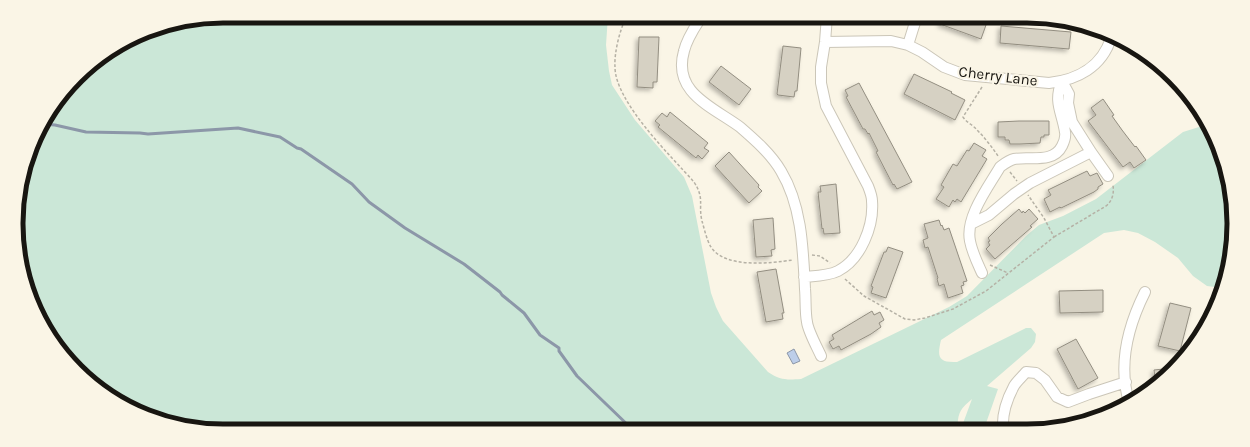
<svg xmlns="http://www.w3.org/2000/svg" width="1250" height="447" font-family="Karla,sans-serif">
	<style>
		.green { fill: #cbe7d7 }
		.water { fill: #bdcee9; stroke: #8c97a8 }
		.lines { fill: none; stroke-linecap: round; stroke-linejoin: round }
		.stream { stroke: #8c97a8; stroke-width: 3 }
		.building { fill: #d6d1c3; stroke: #938e81; filter: url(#shadow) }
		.minor-casing { stroke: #cbc6b8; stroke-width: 12 }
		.path { stroke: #b5b1a5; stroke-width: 1.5; stroke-dasharray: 3 2; stroke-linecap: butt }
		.minor { stroke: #fff; stroke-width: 10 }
		.labels { text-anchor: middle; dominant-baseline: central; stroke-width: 4; stroke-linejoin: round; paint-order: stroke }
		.street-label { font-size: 15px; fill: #181611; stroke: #faf5e6 }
		.rim { fill: none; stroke: #181611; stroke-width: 5 }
	</style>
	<defs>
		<filter id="shadow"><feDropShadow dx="-2.5" dy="2.5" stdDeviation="2" flood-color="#0004"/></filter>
	</defs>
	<rect width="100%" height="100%" fill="#faf5e6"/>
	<path class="green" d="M224,16H608L606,45L609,71L612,85L635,120L684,177L692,196L711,293L716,307L723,321L768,372C780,380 786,380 801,379L949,307L967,296L1026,236L1039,225L1063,216L1096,199L1183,132L1199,127H1209L1232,196L1231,217L1228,218L1230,225L1227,277L1222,288L1207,286L1193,276L1178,258L1155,242L1138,233L1124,230L1104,233L941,340C937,357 938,363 957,362L1026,328H1031L1036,334L1035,342L1031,348L987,386L998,389L984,429H973L962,426L972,399C960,409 957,414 958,429L596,430L583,423H570L557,430L224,431L170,424L108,396L51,339L23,277L18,197L38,132L87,68L144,32Z"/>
	<path class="water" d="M794,349L800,361L793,364L787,353Z"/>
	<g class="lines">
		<path class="stream" d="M43,124L55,125L86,132L140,133L148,134L238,128L280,137L297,148L301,149L352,184L369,202L405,228L464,264L500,292L502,295L524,313L540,335L559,348V351L577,376L633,430"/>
	</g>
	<path class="building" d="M943,16H963L986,25L981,39L940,24Z
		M1001,26L1071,32L1069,49L1000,43Z
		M639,37H659L657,82H653V88L637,87Z
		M783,46L801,48L797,91H795L794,97L778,95L777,94Z
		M721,66L751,89L739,105L709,82Z
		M914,74L952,92L951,93L965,100L955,120L904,94Z
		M859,83L912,182L897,189L894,184L893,185L876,152L878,151L869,133L868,134L865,129H863L846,97L848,96L845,90Z
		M1103,99L1114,115L1112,116L1122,130L1135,147L1136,146L1146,160L1134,168L1130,162L1123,167L1088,121L1096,115L1091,108Z
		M670,112L708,143L704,148L709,151L702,159L698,155L696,158L658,127L660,125L655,121L662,113L667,117Z
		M1019,121H1049V135H1044V137H1041L1040,143L1020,144H1010L1009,140H1005V137H998V122Z
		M974,143L986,150L982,156L987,159L961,202L957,199L955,202L953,200L949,207L936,199L944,187L941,185L953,164L957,166L967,150L969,151Z
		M729,152L759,185L758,187L762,191L749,203L715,166Z
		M1087,171L1090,176L1097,173L1103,184L1098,187V189L1094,192L1061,208L1060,207L1050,212L1044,199L1051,195L1048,190Z
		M836,184L840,233L824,234L823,228L822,229L818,192H821L820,186Z
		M1019,209L1022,213L1023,211L1025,213L1029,209L1038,219L1030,226L1032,227L995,259L986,249L990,245L988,242L990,241L988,238L1002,224Z
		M773,218L775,249L771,250L772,256L756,257L753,220Z
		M939,220L941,226L942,225L944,230L949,228L967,281L963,282L964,285L961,286L963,293L948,298L944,284L939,286L937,279L938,278L928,247L925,248L923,240L928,238L924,224Z
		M888,247L903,252L886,298L871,293L873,287L871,286L884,252H886Z
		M776,269L784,313H782L783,319L766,322L757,272Z
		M1103,290V312L1060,313L1059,291Z
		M1170,303L1191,308L1180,351L1158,346Z
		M872,311L874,315L880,312L884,320L879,323L881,327L871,334L841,350L839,346L833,349L829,342L834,339L832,335Z
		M1076,339L1098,378L1078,389L1057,349Z
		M1173,368L1163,379L1156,385L1154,370Z"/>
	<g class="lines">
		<g class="minor-casing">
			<path id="minor" d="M702,16C695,27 687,38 684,51C672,93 713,107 740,127C755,140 771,154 781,171C802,206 803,249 805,289C806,300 805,312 807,322C808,331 817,347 821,356
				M825,42L891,41L908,45L922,52L944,67L965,75L1049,83C1077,80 1102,67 1111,38
				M908,45L917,16
				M1062,81L1069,94L1068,103L1072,122L1091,152L1108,176
				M971,224L989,215L1014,194L1030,183L1091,152
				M982,273C977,262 972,252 970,241C965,217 989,186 1000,167C1004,164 1009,160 1014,159C1029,156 1053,164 1062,146C1064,142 1066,137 1065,132C1062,112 1053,102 1062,81
				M804,277C815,276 828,276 838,271C861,259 874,226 872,201C872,196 870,191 868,186L826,106L821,83V67L825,42L827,16
				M1129,402C1118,365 1128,326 1145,292
				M1003,429C1002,415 1007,399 1014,386C1017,381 1022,377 1026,372L1036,373L1045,380L1057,397L1068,402L1089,394L1126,382"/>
		</g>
		<path class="path" d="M627,16C620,28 614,53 615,67C615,102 671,156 694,182C705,199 698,204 702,221C704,228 707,241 711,247C725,269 771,263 793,260
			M982,87L963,117C966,122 973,125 977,130C985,138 992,147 998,156
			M1010,172L1017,181
			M1054,237L1106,206C1113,200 1114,193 1113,185
			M812,255L820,256L830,263
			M990,265L1008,273
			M845,279L864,296L905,319L914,320L925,318L953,309L986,291L1054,237L1044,218L1028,195"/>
		<use href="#minor" class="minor"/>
	</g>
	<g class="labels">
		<g class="street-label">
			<text transform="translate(998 76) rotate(7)">Cherry Lane</text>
		</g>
	</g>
	<path d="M0 0H1250V447H0ZM223 23H1027A200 200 0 0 1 1227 223V224A200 200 0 0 1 1027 424H223A200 200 0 0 1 23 224V223A200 200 0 0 1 223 23Z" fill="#faf5e6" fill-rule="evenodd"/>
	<path class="rim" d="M223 23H1027A200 200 0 0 1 1227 223V224A200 200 0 0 1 1027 424H223A200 200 0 0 1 23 224V223A200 200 0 0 1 223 23Z"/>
</svg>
